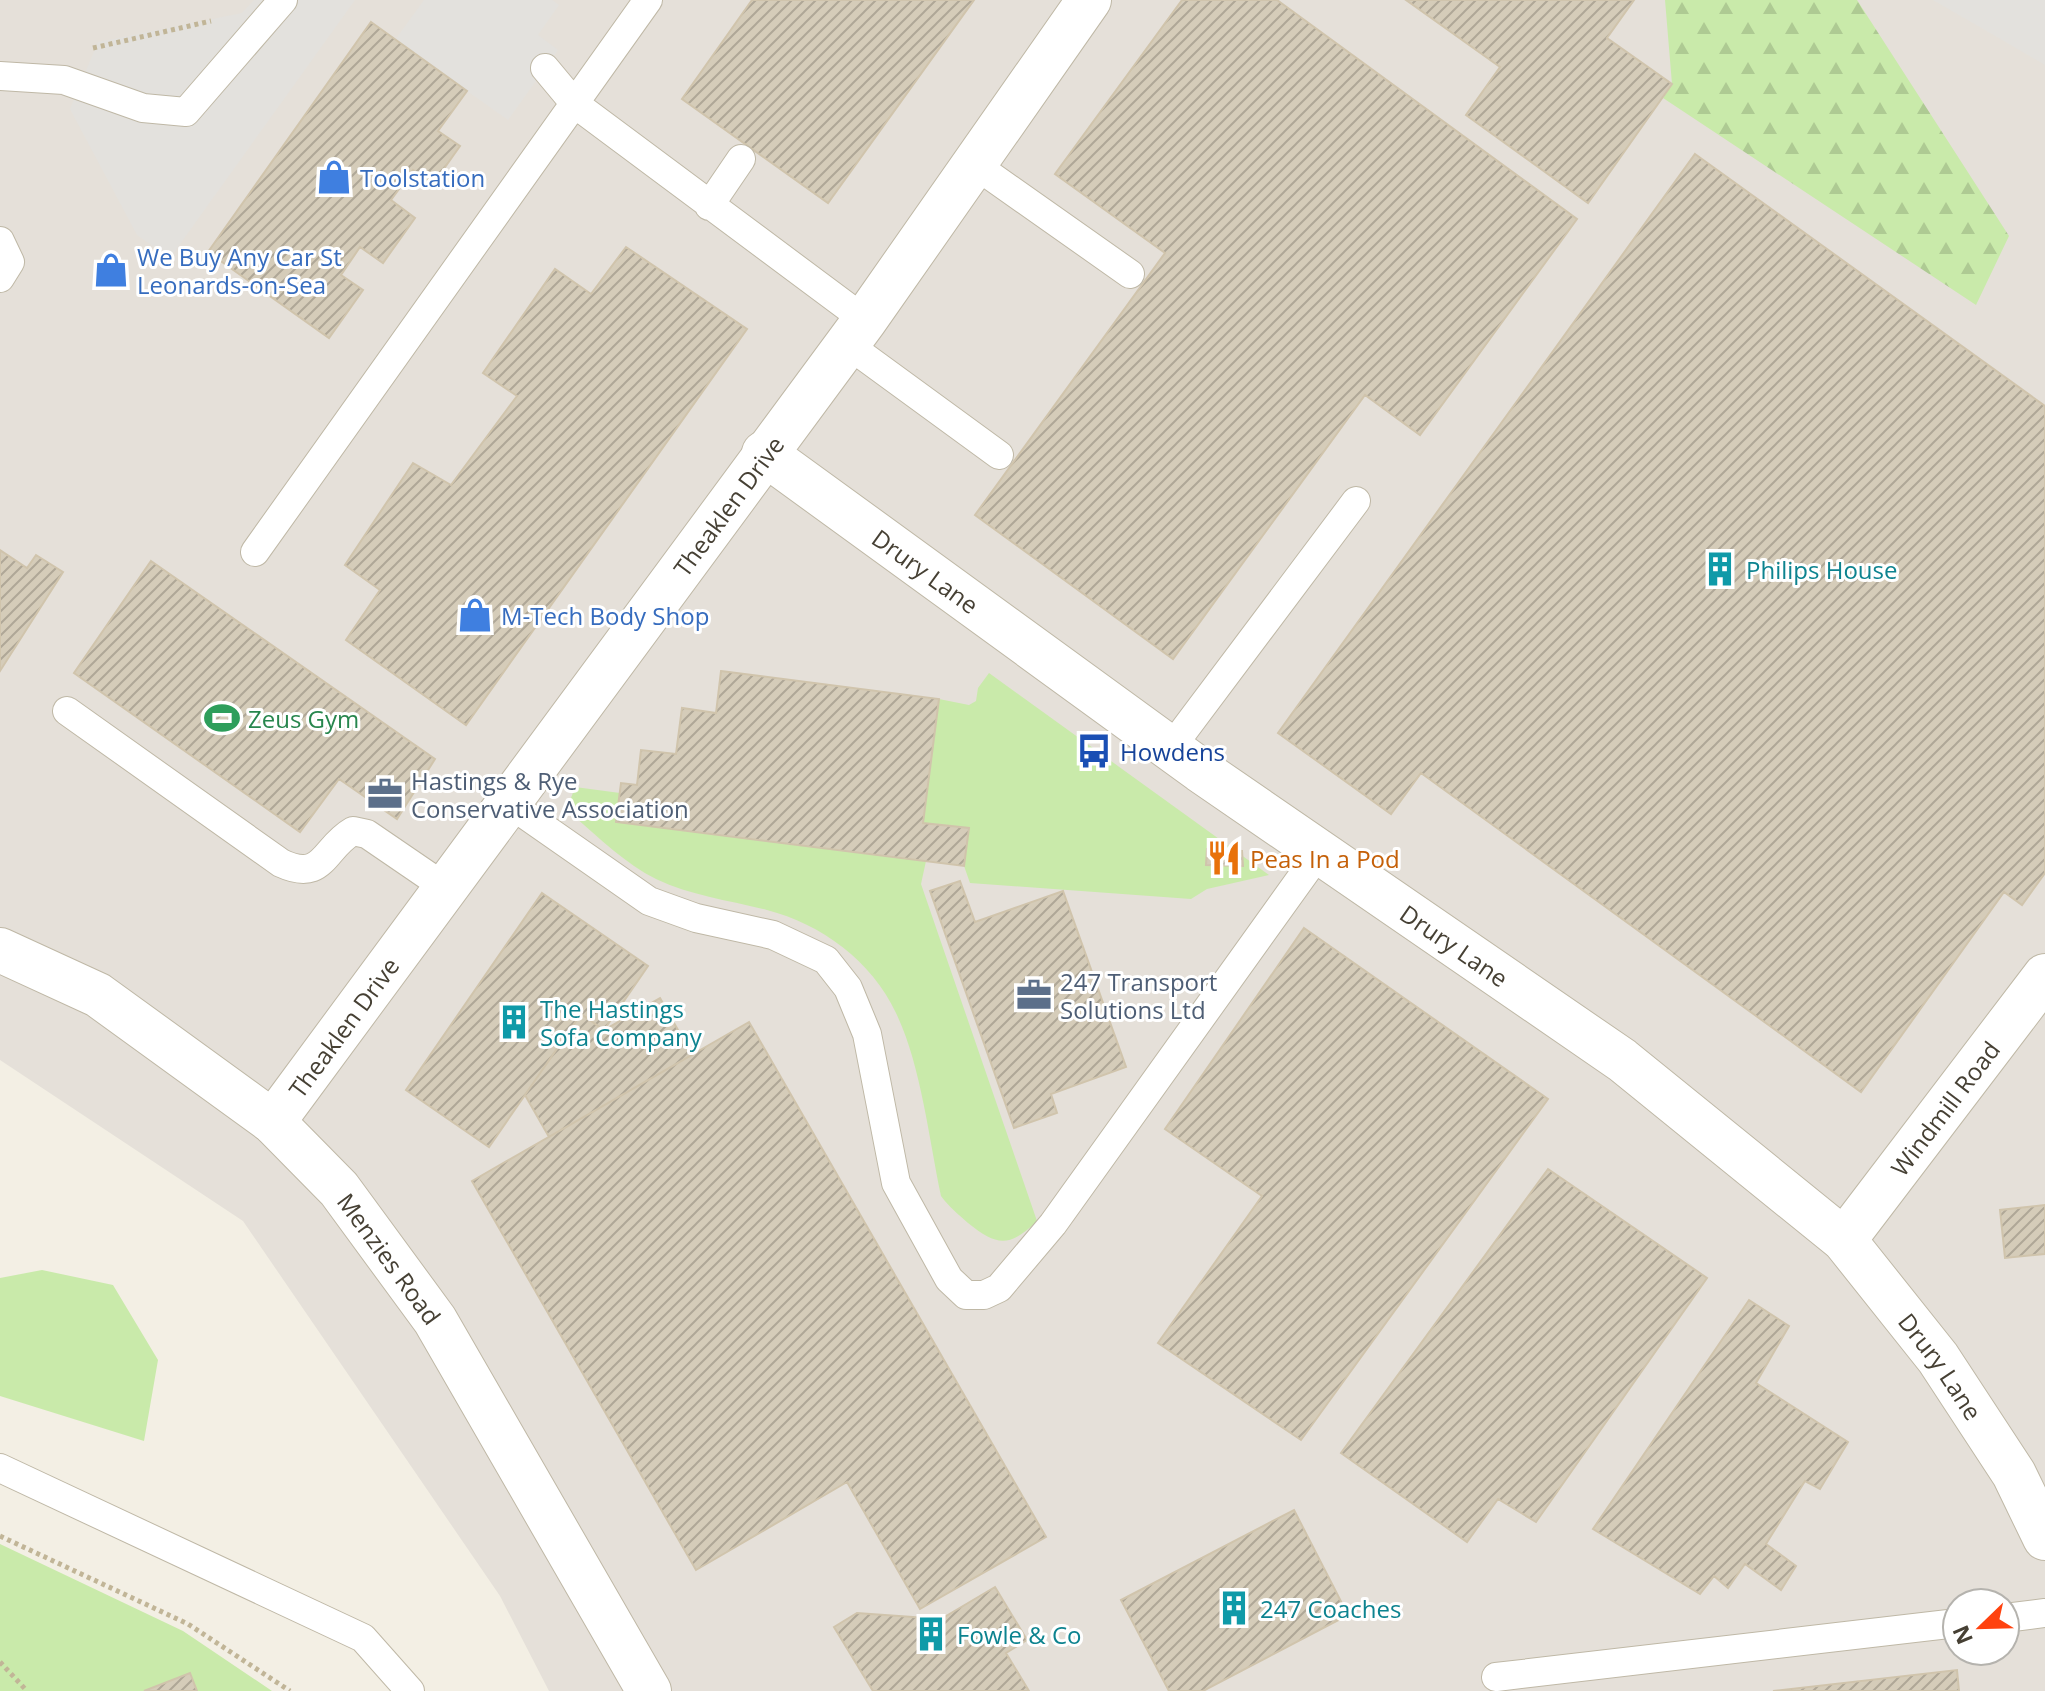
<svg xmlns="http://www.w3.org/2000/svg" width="2045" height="1691" font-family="'Open Sans',sans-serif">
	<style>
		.industrial { fill: #e5e0d9; fill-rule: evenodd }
		.green { fill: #c9eaaa }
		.forest { fill: url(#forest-firs) }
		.parking { fill: #e3e1dd }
		.building { fill: url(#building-hatch); stroke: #d0c4ac; stroke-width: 2 }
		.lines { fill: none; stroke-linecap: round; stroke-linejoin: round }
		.service-casing { stroke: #bfb8a6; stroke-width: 30 }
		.minor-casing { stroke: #bfb8a6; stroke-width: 46 }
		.path { stroke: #c1b597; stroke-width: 5; stroke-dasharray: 4 4; stroke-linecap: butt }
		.service { stroke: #fff; stroke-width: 28 }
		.minor { stroke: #fff; stroke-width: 44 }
		.labels { text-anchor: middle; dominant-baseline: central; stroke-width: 6; stroke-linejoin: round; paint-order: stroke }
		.shop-label { font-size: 24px; fill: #366cbe; stroke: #fff; text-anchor: start }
		.street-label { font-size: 24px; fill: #464034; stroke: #fff }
		.culture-label { font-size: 24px; fill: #0d838f; stroke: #fff; text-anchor: start }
		.leisure-label { font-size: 24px; fill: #27864d; stroke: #fff; text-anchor: start }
		.transit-label { font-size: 24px; fill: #164399; stroke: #fff; text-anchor: start }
		.service-label { font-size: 24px; fill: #4e5e75; stroke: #fff; text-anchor: start }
		.food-label { font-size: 24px; fill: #c56008; stroke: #fff; text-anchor: start }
	</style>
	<defs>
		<pattern id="forest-firs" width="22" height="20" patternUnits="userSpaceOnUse" patternTransform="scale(2)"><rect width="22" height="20" fill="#c9eaaa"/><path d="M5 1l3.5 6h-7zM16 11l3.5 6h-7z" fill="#aeca93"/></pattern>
		<pattern id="building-hatch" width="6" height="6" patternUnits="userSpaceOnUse" patternTransform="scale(2)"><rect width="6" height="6" fill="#d5ccb9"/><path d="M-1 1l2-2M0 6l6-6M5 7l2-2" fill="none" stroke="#afa797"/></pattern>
	</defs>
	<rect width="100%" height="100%" fill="#f3efe4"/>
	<path class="industrial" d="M0,0H2045V1691H549L500,1596L243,1221L0,1060ZM1957,1603H2005V1651H1957Z"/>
	<path class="green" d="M989,673L1269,875L1207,889L1191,899L970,883L964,866L969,828L923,823L939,699L969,705L976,701L978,688Z
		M575,787L620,793L617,822L926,861L921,884L1037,1221C1009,1248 997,1246 968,1223C958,1214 949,1207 941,1196C929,1139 921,1065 896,1013C872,961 821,924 767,910C728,900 692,896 656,879C626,864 599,838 574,816L571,798Z
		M42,1270L113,1285L158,1360L144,1441L0,1396V1278Z
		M0,1544L183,1631L272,1691H0Z"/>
	<path class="forest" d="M1665,0H1857L2009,236L1976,305L1663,98L1672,84Z"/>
	<path class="parking" d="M254,0H355L170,258L137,235L70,109L98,42L242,13Z
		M424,0H552L559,5L538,35L558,50L508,120L395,40Z
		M1933,0H2045V65Z"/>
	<path class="building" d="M752,0H974L828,203L682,99Z
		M1182,0H1277L1577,219L1420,435L1365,395L1173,659L975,515L1165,253L1055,174Z
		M1406,0H1634L1607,38L1672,84L1588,203L1466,115L1500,67Z
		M371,22L467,91L438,131L460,146L433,184L413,170L391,200L415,218L383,263L360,247L341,275L363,290L329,338L208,252Z
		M1695,154L2045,406V873L2022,905L2004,892L1861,1092L1421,773L1391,814L1278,733Z
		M626,247L747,329L466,725L346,640L380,590L345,565L413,463L451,485L517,396L483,373L555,269L591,294Z
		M0,550L27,568L36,555L63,572L0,671Z
		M151,561L435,759L397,819L339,779L300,832L74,673Z
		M721,671L939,699L923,823L969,828L964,866L616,822L621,783L637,785L641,750L676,754L682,708L716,713Z
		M1207,849L1242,851L1243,866L1206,865Z
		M960,881L975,922L1063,891L1126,1067L1051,1094L1057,1113L1014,1128L930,891Z
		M542,893L648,966L604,1030L581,1014L489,1147L406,1090Z
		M1304,928L1548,1099L1301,1440L1158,1343L1262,1196L1165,1129Z
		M660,998L692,1055L549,1137L525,1095L581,1014L604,1030Z
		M749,1022L1046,1537L920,1609L847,1482L696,1570L472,1181Z
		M1548,1169L1707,1278L1536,1522L1498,1499L1467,1542L1341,1453Z
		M2045,1205V1254L2005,1258L2000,1210Z
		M1749,1300L1789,1326L1756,1383L1848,1442L1820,1489L1805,1481L1766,1544L1796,1566L1781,1590L1745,1564L1728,1588L1714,1576L1700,1594L1593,1529Z
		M1294,1510L1348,1615L1203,1691H1169L1121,1600Z
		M995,1587L1027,1640L1006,1653L1029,1691H873L834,1627L857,1613L941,1619Z
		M1957,1670L1959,1691H1773Z
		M190,1673L197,1691H144Z"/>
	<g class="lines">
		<g class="service-casing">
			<path id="service" d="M545,68L575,104L865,320
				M0,76L64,80L143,108L186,112L283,0
				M974,164L1130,274
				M709,206L741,159
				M0,241L10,262L0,278
				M847,344L999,455
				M255,552L648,0
				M67,711L281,863C324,883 323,848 353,831L367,834L446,888
				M1170,749L1356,501
				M507,802L649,901L696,918L773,935L826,960L848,988L867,1034L896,1183L949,1279L966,1295H984L999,1288L1053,1224L1319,853
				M0,1468L363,1638L410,1691
				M2005,1618L2045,1613
				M1496,1677L1957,1623"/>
		</g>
		<g class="minor-casing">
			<g id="minor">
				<path id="s1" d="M764,453L1200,770L1622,1060L1844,1240L1938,1358L2014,1474L2045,1538"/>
				<path id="s2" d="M0,950L98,995L273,1122L339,1189L435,1320L649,1691"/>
				<path id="s3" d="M273,1122L865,320L1089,0"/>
				<path id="s4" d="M1844,1240L2045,976"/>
			</g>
		</g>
		<path class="path" d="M93,48L211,21
			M0,1536L188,1624L290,1691
			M0,1662L27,1691"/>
		<use href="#service" class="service"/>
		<use href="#minor" class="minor"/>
	</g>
	<defs>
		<g id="shop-bare" transform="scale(2.76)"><path d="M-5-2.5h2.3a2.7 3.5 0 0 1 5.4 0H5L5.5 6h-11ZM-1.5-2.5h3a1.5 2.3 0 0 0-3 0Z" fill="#3f7fe0" stroke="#fff" stroke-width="2.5" paint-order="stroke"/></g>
		<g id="building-bare" transform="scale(2.76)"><path d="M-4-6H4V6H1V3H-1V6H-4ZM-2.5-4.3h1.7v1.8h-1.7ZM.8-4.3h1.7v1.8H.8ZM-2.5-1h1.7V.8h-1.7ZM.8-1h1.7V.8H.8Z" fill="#0f9aa8" stroke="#fff" stroke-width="2.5" paint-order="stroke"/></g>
		<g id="stadium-bare" transform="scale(2.76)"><path d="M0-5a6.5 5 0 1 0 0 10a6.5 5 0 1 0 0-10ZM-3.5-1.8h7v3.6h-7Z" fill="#2e9e5b" stroke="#fff" stroke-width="2.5" paint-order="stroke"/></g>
		<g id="bus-bare" transform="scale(2.76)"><path d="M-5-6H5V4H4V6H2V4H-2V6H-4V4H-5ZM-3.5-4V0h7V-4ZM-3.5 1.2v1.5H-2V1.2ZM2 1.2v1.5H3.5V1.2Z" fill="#1a4fb4" stroke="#fff" stroke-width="2.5" paint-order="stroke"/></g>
		<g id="office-bare" transform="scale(2.76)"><path d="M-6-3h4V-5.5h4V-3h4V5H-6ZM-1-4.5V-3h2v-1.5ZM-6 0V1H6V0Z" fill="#5c6f8a" stroke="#fff" stroke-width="2.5" paint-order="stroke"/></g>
		<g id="restaurant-bare" transform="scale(2.76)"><path d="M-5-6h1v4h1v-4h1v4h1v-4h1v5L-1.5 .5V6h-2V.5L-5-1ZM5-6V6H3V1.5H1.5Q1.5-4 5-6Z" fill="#e8710a" stroke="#fff" stroke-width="2.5" paint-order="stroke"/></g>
	</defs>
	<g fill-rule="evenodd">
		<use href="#shop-bare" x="334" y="177"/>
		<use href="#shop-bare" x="111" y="270"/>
		<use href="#building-bare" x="1720" y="569"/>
		<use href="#shop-bare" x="475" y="615"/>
		<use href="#stadium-bare" x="222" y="718"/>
		<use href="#bus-bare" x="1094" y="751"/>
		<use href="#office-bare" x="385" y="794"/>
		<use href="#restaurant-bare" x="1224" y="858"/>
		<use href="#office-bare" x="1034" y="995"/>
		<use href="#building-bare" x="514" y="1022"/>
		<use href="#building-bare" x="1234" y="1608"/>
		<use href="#building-bare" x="931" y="1634"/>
	</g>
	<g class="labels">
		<g class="shop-label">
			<text x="360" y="177">Toolstation</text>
			<text x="137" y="256">We Buy Any Car St<tspan x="137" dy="28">Leonards-on-Sea</tspan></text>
			<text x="501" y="615">M-Tech Body Shop</text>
		</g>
		<g class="street-label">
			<text stroke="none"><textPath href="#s3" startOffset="766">Theaklen Drive</textPath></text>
			<text stroke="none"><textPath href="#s1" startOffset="200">Drury Lane</textPath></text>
			<text stroke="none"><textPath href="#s1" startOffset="848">Drury Lane</textPath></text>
			<text stroke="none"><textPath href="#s3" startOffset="118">Theaklen Drive</textPath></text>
			<text stroke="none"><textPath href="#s4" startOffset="166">Windmill Road</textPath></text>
			<text stroke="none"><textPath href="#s2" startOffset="504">Menzies Road</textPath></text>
			<text stroke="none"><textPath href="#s1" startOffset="1496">Drury Lane</textPath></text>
		</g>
		<g class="culture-label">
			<text x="1746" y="569">Philips House</text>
			<text x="540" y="1008">The Hastings<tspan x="540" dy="28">Sofa Company</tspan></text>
			<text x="1260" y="1608">247 Coaches</text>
			<text x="957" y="1634">Fowle &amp; Co</text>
		</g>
		<g class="leisure-label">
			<text x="248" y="718">Zeus Gym</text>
		</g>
		<g class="transit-label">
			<text x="1120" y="751">Howdens</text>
		</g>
		<g class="service-label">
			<text x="411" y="780">Hastings &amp; Rye<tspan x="411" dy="28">Conservative Association</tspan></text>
			<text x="1060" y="981">247 Transport<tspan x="1060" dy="28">Solutions Ltd</tspan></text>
		</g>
		<g class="food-label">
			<text x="1250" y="858">Peas In a Pod</text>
		</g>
	</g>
	<g transform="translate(1981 1627) rotate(247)"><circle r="38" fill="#ffffff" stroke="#b5b3ae" stroke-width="2"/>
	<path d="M0-6L14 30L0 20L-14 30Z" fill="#ff420f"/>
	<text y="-12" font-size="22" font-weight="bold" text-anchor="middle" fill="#464034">N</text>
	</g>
</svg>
